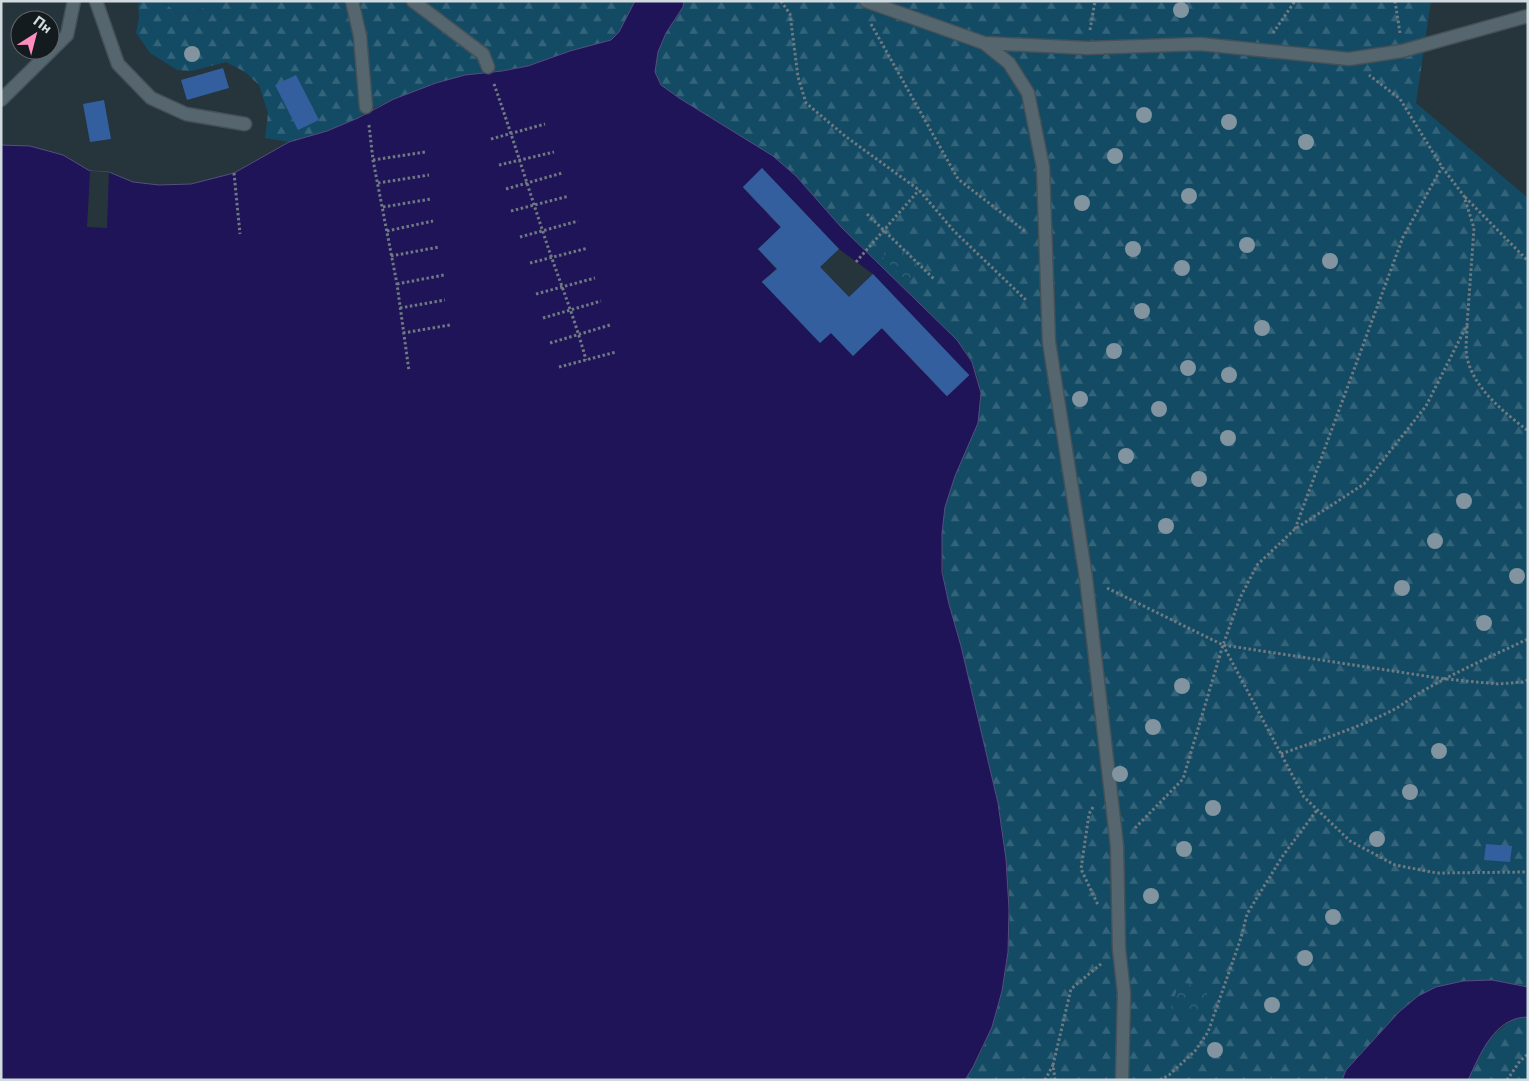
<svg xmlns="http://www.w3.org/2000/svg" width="1529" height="1081" font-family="Commissioner,sans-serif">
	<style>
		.grass { fill: #134a64 }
		.forest { fill: url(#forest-firs) }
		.park { fill: url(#park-crowns) }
		.water { fill: #1f1457; stroke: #544f80; fill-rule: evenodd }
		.pier { fill: #26343c }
		.building { fill: #345f9f }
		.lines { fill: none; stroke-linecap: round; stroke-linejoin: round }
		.minor-casing { stroke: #455158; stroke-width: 15 }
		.path { stroke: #6e7a81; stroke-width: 3; stroke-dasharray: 2.5 2.5; stroke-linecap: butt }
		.minor { stroke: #56666f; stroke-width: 12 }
		.tree { fill: #82949f }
	</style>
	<defs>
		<pattern id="forest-firs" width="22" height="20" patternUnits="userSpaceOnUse" patternTransform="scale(1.25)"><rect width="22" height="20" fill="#134a64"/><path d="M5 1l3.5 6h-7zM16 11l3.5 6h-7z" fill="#34647a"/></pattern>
		<pattern id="park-crowns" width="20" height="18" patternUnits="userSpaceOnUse" patternTransform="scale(1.25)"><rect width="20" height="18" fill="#134a64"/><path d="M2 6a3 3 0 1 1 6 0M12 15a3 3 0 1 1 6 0" fill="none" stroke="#34647a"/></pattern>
	</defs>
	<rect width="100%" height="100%" fill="#26343c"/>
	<path class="grass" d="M161,1H207L205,6L194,13L181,15Z"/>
	<path class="forest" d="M141,1H161L181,15C191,13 203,12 207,1H635L619,32L611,40L570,51L528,66L436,83L394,99L367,111L358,118L327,131L289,142L265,138L268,113L259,85L245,72L226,62L192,71L177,70L150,53L136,33L139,17L138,5Z
		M684,1H1431L1416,103L1528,198V987L1523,985L1399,1012L1346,1070L1342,1080H965C1019,1000 1016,894 997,803C995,789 990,776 987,762C979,726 971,689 963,653C959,637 953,621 949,605C943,582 942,559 942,536C942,516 948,494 955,476C970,435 993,408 972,362C969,355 962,347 957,340L841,227L796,176L773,156L679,98L661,85L655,72L658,52L666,33L683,7Z
		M1517,1017H1528V1080H1468C1483,1048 1486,1037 1517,1017Z"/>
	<path class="park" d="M903,234L929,261L908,282L881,256Z
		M1180,981L1208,991L1198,1019L1170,1010Z"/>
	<path class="water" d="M635,1H684L683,7L666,33L658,52L655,72L661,85L679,98L773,156L796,176L841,227L957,340L972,362L981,393L978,423L955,476L945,507L942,533V572L949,604L961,646L998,803L1006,859L1009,909L1008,952L1002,991L992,1027L973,1067L965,1080H1V145L30,146L63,155L90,171L109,172L133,182L159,185L191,184L234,173L289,142L327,131L358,118L394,99L436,83L465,75L502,71L528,66L570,51L611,40L619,32ZM743,187L969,375L947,396L882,328L831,333L762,282L777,269L781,227Z
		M1492,980L1528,987V1017C1494,1017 1480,1055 1468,1080H1342L1346,1070L1399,1012L1418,996L1436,987L1463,981Z"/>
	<path class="pier" d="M762,168L839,249L873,274L969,375L947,396L882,328L853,356L831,333L820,343L762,282L776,269L758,249L781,227L743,187Z
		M90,171L109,172L107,228L87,227Z"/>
	<path class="building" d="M223,68L229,88L187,100L181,80Z
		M296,75L319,120L298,130L275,85Z
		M104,100L111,139L90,142L83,104Z
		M762,168L839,249L820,267L849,297L873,274L969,375L947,396L882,328L853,356L831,333L820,343L762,282L777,269L758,249L781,227L743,187Z
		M1486,844L1512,846L1510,862L1484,860Z"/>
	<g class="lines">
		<g class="minor-casing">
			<path id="minor" d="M96,1L118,64L151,98L186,114L245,124
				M352,1L360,36L366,107
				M413,1L483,54L488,67
				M866,1L984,43L1009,63L1028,93L1043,167L1049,342L1086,578L1117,846L1119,949L1124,993L1122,1080
				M984,43L1087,48L1200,44L1349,59L1402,51L1528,16
				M1,100L67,35L74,1"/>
		</g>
		<path class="path" d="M781,1L790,14L798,77L806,103L845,136L919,190L954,231L1027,301
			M1395,1L1400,33
			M871,24L958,179L1026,232
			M1090,30L1095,1
			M1273,33L1295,1
			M494,84C511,132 526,181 542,229C556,273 574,315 586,360
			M369,125L373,160L397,284L409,371
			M491,139L545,124
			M373,160L425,152
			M499,165L554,152
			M234,173L240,234
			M378,183L429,175
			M506,189L562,173
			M1465,197L1528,261
			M383,207L431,199
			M511,211L569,196
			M867,214L935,280
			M387,231L433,221
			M520,237L578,221
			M391,256L439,247
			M856,262L919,190
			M530,263L588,248
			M397,284L444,275
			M536,294L595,278
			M400,308L445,300
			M543,318L601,301
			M1467,326C1467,336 1465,347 1467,357C1473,388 1504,412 1528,431
			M403,333L450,325
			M550,343L610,325
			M559,367L616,352
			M1295,529L1403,237L1442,167
			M1107,588L1223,645L1445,679L1498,684L1523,682L1528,680
			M1223,645L1304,797L1350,841L1395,865L1437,873L1528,872
			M1281,754C1316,741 1352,730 1385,714C1401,707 1413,696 1428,688C1460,670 1494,655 1528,639
			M1093,807L1089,814L1081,869L1098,905
			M1135,828L1183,779L1223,645L1240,598L1257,565L1295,529L1364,484L1426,406L1467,325L1474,228L1464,196L1442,167L1400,99L1369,75
			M1045,1080L1053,1065
			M1055,1080L1053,1065L1071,989L1101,964
			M1160,1080L1169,1075L1195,1051L1208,1032L1241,938L1247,914L1282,857L1317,810
			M1507,1080L1520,1061L1528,1054"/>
		<use href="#minor" class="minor"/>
	</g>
	<g class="tree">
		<circle cx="1181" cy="10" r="8"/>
		<circle cx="192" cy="54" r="8"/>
		<circle cx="1144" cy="115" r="8"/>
		<circle cx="1229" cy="122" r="8"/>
		<circle cx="1306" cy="142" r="8"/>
		<circle cx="1115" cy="156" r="8"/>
		<circle cx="1189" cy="196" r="8"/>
		<circle cx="1082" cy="203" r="8"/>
		<circle cx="1247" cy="245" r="8"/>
		<circle cx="1133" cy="249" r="8"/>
		<circle cx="1330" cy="261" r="8"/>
		<circle cx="1182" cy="268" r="8"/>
		<circle cx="1142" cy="311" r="8"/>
		<circle cx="1262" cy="328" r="8"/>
		<circle cx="1114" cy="351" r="8"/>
		<circle cx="1188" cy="368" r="8"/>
		<circle cx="1229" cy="375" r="8"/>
		<circle cx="1080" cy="399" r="8"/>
		<circle cx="1159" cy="409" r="8"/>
		<circle cx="1228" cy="438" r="8"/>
		<circle cx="1126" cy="456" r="8"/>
		<circle cx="1199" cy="479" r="8"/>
		<circle cx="1464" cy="501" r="8"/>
		<circle cx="1166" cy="526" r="8"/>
		<circle cx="1435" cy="541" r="8"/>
		<circle cx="1517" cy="576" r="8"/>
		<circle cx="1402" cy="588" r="8"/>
		<circle cx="1484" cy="623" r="8"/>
		<circle cx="1182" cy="686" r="8"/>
		<circle cx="1153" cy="727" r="8"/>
		<circle cx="1439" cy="751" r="8"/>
		<circle cx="1120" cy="774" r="8"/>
		<circle cx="1410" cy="792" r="8"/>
		<circle cx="1213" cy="808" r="8"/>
		<circle cx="1377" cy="839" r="8"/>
		<circle cx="1184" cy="849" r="8"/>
		<circle cx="1151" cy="896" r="8"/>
		<circle cx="1333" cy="917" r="8"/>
		<circle cx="1305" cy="958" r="8"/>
		<circle cx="1272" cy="1005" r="8"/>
		<circle cx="1215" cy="1050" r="8"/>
	</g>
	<rect width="1529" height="1081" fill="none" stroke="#d1dadf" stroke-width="5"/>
	<g transform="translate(35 35) rotate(36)"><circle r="24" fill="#141b1e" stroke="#60676b"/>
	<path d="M0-4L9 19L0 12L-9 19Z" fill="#fe8ebd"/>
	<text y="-8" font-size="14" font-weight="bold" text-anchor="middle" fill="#d1dadf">Пн</text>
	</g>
</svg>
